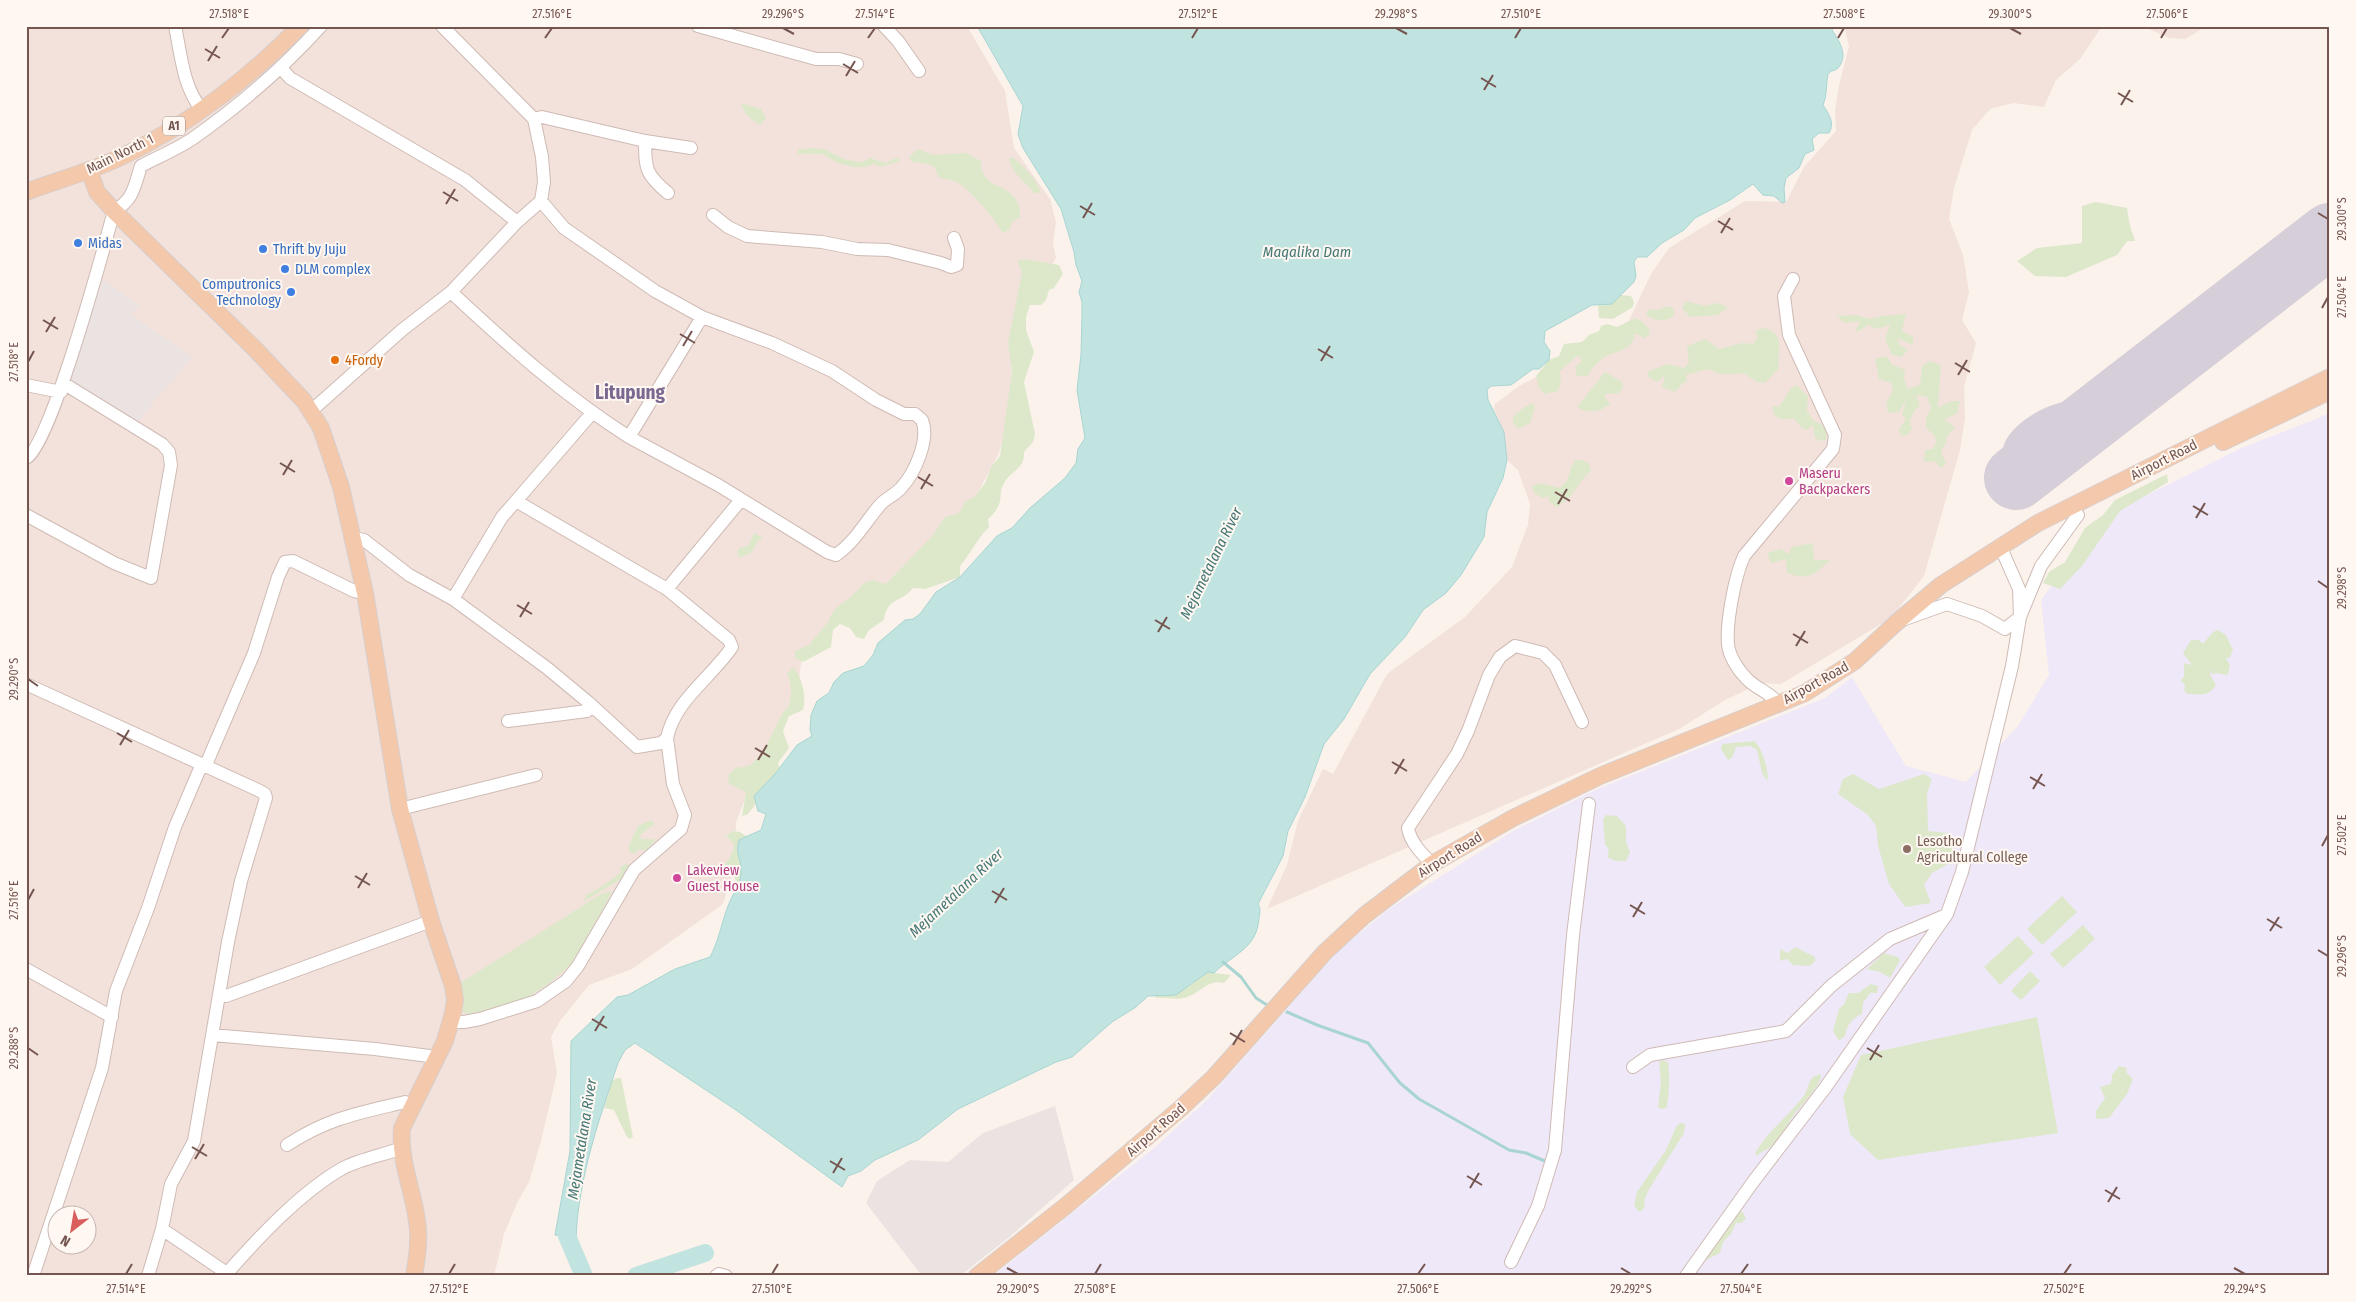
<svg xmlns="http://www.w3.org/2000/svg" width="2356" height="1302" font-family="'Fira Sans Condensed',sans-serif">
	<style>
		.residential { fill: #f2e2db; fill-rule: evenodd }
		.industrial { fill: #ebe3e1 }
		.education { fill: #efe8f8 }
		.green { fill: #dde8cb }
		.water { fill: #c1e4e1; stroke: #a8d5d2 }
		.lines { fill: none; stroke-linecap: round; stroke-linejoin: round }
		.stream { stroke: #a8d5d2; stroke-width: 3 }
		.river { stroke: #c1e4e1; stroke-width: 18 }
		.taxiway { stroke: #d6ced8; stroke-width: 26 }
		.runway { stroke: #d6ced8; stroke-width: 64 }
		.minor-casing { stroke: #cfbab4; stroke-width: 14 }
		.major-casing { stroke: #d8cfce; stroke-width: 18 }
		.minor { stroke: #fff; stroke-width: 12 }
		.major { stroke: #f3c8ab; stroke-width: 16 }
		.ticks { fill: none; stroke: #755550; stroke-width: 2 }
		.shop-dot { fill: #3f7fe0; stroke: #fef7f2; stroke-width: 2 }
		.food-dot { fill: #e8710a; stroke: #fef7f2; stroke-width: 2 }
		.hotel-dot { fill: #d1479c; stroke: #fef7f2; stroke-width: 2 }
		.education-dot { fill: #8d6e63; stroke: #fef7f2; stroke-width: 2 }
		.labels { text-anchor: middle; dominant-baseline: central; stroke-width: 4; stroke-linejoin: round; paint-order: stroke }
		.shield { fill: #fef7f2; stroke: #9e8681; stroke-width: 1 }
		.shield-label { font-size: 12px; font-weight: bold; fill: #755550 }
		.street-label { font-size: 14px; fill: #755550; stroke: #fef7f2 }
		.shop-label { font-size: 14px; fill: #366cbe; stroke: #fef7f2; text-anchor: start }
		.food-label { font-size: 14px; fill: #c56008; stroke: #fef7f2; text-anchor: start }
		.hotel-label { font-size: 14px; fill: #b23c85; stroke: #fef7f2; text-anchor: start }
		.education-label { font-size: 14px; fill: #785e54; stroke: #fef7f2; text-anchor: start }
		.water-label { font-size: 15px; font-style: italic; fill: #457876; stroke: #fef7f2 }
		.district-label { font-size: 19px; font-weight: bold; fill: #7a6890; stroke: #fef7f2 }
		.neatline { fill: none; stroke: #755550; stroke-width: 2 }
		.ticks-label { font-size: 12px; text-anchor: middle; fill: #755550 }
	</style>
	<rect width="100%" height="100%" fill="#fbf2ec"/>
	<path class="residential" d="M26,26H967L1005,91L1014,148L1050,199L1056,222L1053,244L1056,258L1044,276L1031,283L1011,346L1012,402L999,453L978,492L958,519L868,607L837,621L802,656L797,694L751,784L736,822L735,866L723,904L632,969L589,985L560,1021L551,1037L557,1073L541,1141L529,1182L517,1203L504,1234L494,1276H26ZM58,1214H88V1244H58Z
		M1844,26H2105L2100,29L2080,59L2056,80L2044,107L2013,103L1990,109L1972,130L1954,188L1949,219L1963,255L1969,292L1962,320L1976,343L1964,387L1965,419L1960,450L1924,576L1891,618L1781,684L1761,683L1725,700L1679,729L1267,909L1287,865L1298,821L1323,769L1333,774L1387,674L1465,617L1512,567L1528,525L1530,504L1518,470L1507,460L1504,432L1494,409L1495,404L1519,386L1624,331L1651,274L1669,248L1745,201L1786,202L1804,167L1836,131L1835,112L1838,90L1849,46Z
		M2142,26H2207L2185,39L2169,38Z"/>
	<path class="industrial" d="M103,280L139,305L132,315L192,357L164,391L162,390L139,422L69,381Z
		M1055,1106L1074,1180L1008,1238L960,1276H922L866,1203L877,1181L910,1160L948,1162L983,1133Z"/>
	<path class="education" d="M2330,412V1276H993L1154,1148L1206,1101L1340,949L1392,907L1513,831L1593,791L1825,698L1852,677L1906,766L1966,782L2017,727L2049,675L2041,600L2083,544L2113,512L2241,448L2317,419Z"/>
	<path class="green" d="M741,103L761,109L766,118L760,125C752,121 743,113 741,103Z
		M811,148L824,149L846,160L863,162L870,158L886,163L896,158L899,159V161L882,167L873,164L866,167H854L838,163L822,154H798V150Z
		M918,149L933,155L966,153L981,161C981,164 981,170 983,173C990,191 1020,183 1020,217L1012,222L1009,230L1003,233C995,219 968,186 954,181C949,179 943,179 938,177C936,162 925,164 913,162L909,157Z
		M1009,158H1014C1024,167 1037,179 1041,193H1034C1025,181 1011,173 1009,158Z
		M2096,202L2127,208L2130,226L2135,241H2127L2117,255L2066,277L2035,276L2017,261L2037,248L2082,243V206Z
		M1024,259L1059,265L1063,274L1054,288L1049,290L1046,300L1041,305H1030L1026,317V330L1034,352L1024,382L1035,434L1033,442L1024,452C1025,468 1013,470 1006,480C995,495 1008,501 988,519L989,527C977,539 971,553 960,566V577L925,589L913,588C899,605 888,596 884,620L869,630L864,639L856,637L850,628L840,624L833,630L831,647L803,662L795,658V651L809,645L829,621C832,605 855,598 863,583L873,580L884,584L888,582L933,535L945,517L959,513L965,502L975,496L985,483L991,467L1000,456L1012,371L1008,342L1022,273L1018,261Z
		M1620,295L1631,296L1634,302L1633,307L1613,319L1599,318L1598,305C1608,306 1615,303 1620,295Z
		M1686,301L1705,306L1718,303L1728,307L1718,315L1690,317L1682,308Z
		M1665,307H1672L1674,312L1673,317C1662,322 1656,321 1646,315L1649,309L1659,310Z
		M1906,314L1902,331L1913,337V345L1897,338L1900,345L1908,350L1901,357L1892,355L1885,339L1890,325L1876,329L1869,325L1855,333L1860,321L1845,323L1837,316L1857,315L1870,319L1882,316Z
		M1635,318L1643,322L1650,330L1649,335L1645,338L1637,334L1634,335V340C1627,350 1621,351 1610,354C1602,357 1591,369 1587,376H1577L1575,368L1582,360L1578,355L1560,371L1561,384L1558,391L1545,394L1539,388L1536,376L1549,360L1559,356L1564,344L1582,342L1589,335L1599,331L1601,326L1607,324L1617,327Z
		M1763,328C1788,333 1776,352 1779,368L1765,383L1757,382L1744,373C1731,375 1720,376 1708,369L1686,375L1687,383L1684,382L1675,392L1662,387L1665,375L1657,382L1649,377L1647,372L1668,364L1685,368L1689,362L1687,346L1705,339L1719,349L1742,343L1753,344L1757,339L1756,330Z
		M1887,356L1891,364L1905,370L1904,379L1908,389L1920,385L1922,366L1930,361L1941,365L1938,407L1952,401H1960L1957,413L1944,420L1955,427L1947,436L1945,446L1942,448L1941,452L1946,464L1941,468L1934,461L1924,462L1925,450L1933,449L1936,443L1935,436L1926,428V418L1931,408L1927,397L1916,395L1920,406C1913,412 1907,419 1912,429L1907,435L1901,436L1899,430L1906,419L1902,415L1906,400L1899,412L1888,413L1886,404L1893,390L1891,383L1879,379L1875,359Z
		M1605,372L1622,382L1623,388L1619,393L1606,394L1605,397L1610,404C1601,412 1588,414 1577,407Z
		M1796,385L1808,396L1807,411L1814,421C1824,424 1828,430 1826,440L1821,441L1815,438L1813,426H1810L1808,430L1803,429L1794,419H1780L1774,415L1772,406L1778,407C1787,400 1786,390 1796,385Z
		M1533,403L1535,407L1530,423L1518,429L1513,423V417L1523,408Z
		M1575,460H1583L1589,464L1591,471C1578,481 1574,498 1559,505L1558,508L1550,502L1548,496L1543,498L1534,493L1532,486L1541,483L1560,488C1571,479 1568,470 1575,460Z
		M2167,474L2168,482L2120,511L2082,566L2060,589L2043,583L2049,572L2065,562L2085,528L2103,515L2115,500Z
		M754,533L763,538L758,541L751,553L739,558L737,552L739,548L748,546Z
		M1813,543L1814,560H1830C1814,575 1809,581 1787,573L1786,559L1771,563L1767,553L1781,549L1788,554L1792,547Z
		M2218,630L2226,635L2233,650L2230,657L2226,658L2230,665L2228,675L2215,673L2212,675L2211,669L2210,675L2216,685C2208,698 2198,694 2187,694L2184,690L2185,685L2181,681L2184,676V663L2192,665L2183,653L2191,640H2199L2203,644L2213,632Z
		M793,667C802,677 807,697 803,710L789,716L783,731L789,748L778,763L781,771L748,814L742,816L746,792L729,784L728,776L735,768C739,767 746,767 750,765C763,756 774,730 781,716C783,711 788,709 789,704C792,693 792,684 787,674Z
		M1754,741C1762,746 1770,774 1767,781L1762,773L1757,750L1750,746L1736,747L1732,758L1728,760L1721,749L1722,744Z
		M1853,774L1879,789L1924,774L1932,779L1927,793L1928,831L1947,833L1955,860L1932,873L1924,885L1931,903L1905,907L1889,884L1878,846L1876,826L1868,815L1838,794L1843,779Z
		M1606,815L1617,816L1626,826V842L1630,852L1626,861H1615L1607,857L1609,850L1605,844L1603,820Z
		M651,820L655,824L640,835L641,839H653L655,840L646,851L639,849L635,854L629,852V845L638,826Z
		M733,831L740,832L746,836L741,850L750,870L738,883L729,870H720C728,860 733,856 734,844L726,836Z
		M626,864L631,866L628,875L583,902L587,894C595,892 615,878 621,872L620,867Z
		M612,891L584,949L568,967L546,986L513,1006L473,1017L463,1012L462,982L601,894Z
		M2062,896L2077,912L2042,945L2027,929Z
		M2083,925L2095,939L2063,968L2050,954Z
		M2018,936L2034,953L2000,985L1984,967Z
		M1795,947L1815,957V961L1810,966L1793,965L1787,959L1780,961V949L1788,953Z
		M1884,953L1898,957L1900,960L1890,978L1880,972L1867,969Z
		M2030,971L2040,981L2021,1000L2011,991Z
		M1204,972L1231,975L1224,983C1206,979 1201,994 1184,998C1175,1000 1165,997 1156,998L1155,996C1181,990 1185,994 1204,972Z
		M1871,984L1878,986L1877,993H1870L1863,1003L1862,1014C1852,1018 1847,1025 1845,1036L1839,1041L1833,1031L1839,1009L1844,1004L1849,993H1858Z
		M2037,1017L2058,1133L1878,1160L1850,1134L1843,1097L1861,1055Z
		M1663,1060L1668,1062C1670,1076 1669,1093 1667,1107L1663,1109L1658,1108L1661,1081L1659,1062Z
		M2119,1066L2127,1068L2126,1072L2133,1079L2127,1094L2109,1118L2096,1119V1111L2105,1098L2100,1087L2111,1084L2112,1075Z
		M1821,1074C1823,1083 1802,1105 1796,1112C1788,1123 1783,1135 1773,1145C1768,1149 1762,1151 1757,1156L1755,1153C1768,1131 1788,1116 1803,1097C1811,1086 1806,1077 1821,1074Z
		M617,1078H621L633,1137L630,1139L627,1137L614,1110L604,1108L612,1081Z
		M1680,1123L1685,1124L1684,1133L1648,1191L1644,1201L1645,1206L1642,1211H1638L1634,1205L1637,1192L1666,1150L1676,1127Z
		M1737,1210L1743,1212L1746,1219L1741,1223H1736L1731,1234L1723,1242L1720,1253L1704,1261L1717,1239L1733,1223V1213Z"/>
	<path class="water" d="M977,26H1834L1832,30C1839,41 1849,55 1838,68C1835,71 1831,70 1828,74C1826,84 1827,96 1823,105C1829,114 1835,123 1829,133H1819L1812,139L1814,150L1805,154L1799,168L1786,178L1784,188L1785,202L1782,203L1774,196L1763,195L1753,184L1730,200L1695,218L1684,230L1662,243L1647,257H1637L1634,262L1636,276L1634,282L1612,304L1592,305L1545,331L1544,342L1550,351L1549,360L1539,369H1533L1511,385L1491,386L1487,390L1488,400L1504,432L1507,460L1503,478L1487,512L1484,537L1461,575L1446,593L1423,610L1405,637L1370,674L1344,719L1324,744L1305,797L1288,831L1283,856L1258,904C1261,909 1260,912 1259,918C1257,949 1233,954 1214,973L1208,972L1176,995L1148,996L1136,1007L1112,1022L1072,1057L1056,1062L958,1109L918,1140L875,1160L861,1171L848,1176L842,1187L736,1110L635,1043L625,1050L618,1063C599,1120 579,1176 576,1237L555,1235L570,1151L571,1041L617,997L628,995L675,969L710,957C720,939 722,918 731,899C735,890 742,881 741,870C741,856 735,856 739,840L761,830L766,814L758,811L754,796L775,774L797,745L812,736L810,730L811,715L817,701L829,693L834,682L843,673L864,666L873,655L878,643L905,620L913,619L920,614L936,592L960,577L997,536L1012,528L1030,508L1065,478L1076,463L1078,449L1085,438L1077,390L1081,355L1082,315V302L1079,292L1082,281L1076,265L1074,252L1061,209L1023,148L1018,134L1023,106Z"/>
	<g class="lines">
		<path class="stream" d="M1223,962L1241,977L1256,998L1267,1005
			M1287,1012L1317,1025L1368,1043L1400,1083L1419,1099L1509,1150L1526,1153L1547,1162"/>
		<path class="river" d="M567,1236L584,1276
			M636,1276L705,1253"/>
		<path class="taxiway" d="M2075,433L2055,458L2046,476L2032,480C2023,476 2016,471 2015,461C2011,439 2044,421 2061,416C2072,413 2084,413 2095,409C2105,406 2114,401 2123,396"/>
		<path class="runway" d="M2016,478L2330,235"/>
		<g class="minor-casing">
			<path id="minor" d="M175,26C181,55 183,87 202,110
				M442,26L534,119L542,157L544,182L541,201L517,222L451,292C508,345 563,395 629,437L702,317
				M698,26L816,59H839L857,64
				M884,26L898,41L919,71
				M281,68L290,78L465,180L517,222
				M534,119L542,117L645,141L691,148
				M645,141C645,169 646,175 668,193
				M541,201L564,228L655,291L702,317L772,343L832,371L876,400L904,414H915L922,420C930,439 915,473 901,488C895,495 886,498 880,505C866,521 855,542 836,555L827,552L718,485L629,437
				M713,215L728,227L747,236L822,242L857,249L888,250L941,263L951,267L957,265L958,249L954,238
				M26,385L61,392
				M311,411L402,330L451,292
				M592,413L516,501L667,589L740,501
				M26,458C50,448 104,247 114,211C134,199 134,187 141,166C158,157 177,149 192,139C239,106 283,68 321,26
				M516,501L502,517L453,599L547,668L588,702L637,747L661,743L667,738C675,700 711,678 732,647L729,640L667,589
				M26,515L114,563L151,578L171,465L169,452L162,444L63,383
				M354,538L364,540L409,575L453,599
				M1905,619L1947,604L1982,616L2005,629L2020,617L2041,566L2078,515
				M26,684L258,790L265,794L266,798L241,881L228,942L194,1141L171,1184L162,1229L148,1276
				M1779,704C1769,691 1757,690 1746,678C1738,670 1729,656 1728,644C1726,622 1735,576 1744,556L1833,449L1835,435L1789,335L1784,296L1793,279
				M508,721L587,711L591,707
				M205,767L254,653L278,577L285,562L293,561L354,591L365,593
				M400,809L536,775
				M1432,864C1423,855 1410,842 1408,828L1457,754L1468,731L1489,675L1500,657L1515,646L1543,653L1555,665L1582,722
				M26,969L112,1017
				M220,996H226L431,921
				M451,1022H464L480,1019L537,1001L566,981L578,966L634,870L681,829L685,815L673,784L667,738
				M212,1035L375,1049L437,1057
				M1633,1067L1650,1055L1786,1031L1831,986L1890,939L1944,916
				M287,1145C328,1118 359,1113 405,1102L412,1105
				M162,1229L231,1276
				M1511,1262L1538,1206L1555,1150L1573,935L1589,804
				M228,1272C260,1236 301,1192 343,1168C360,1159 383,1155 402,1148
				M33,1276L102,1068L116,991L148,908L175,827L201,766
				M716,1276L719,1274L726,1276
				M1686,1276L1753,1182L1825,1088L1947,914L1962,872L2012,666L2020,617L2019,589L2001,548"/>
		</g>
		<g class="major-casing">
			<path id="major" d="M89,170L97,192L114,211L255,349L304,401L321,428L341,487L365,593L400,809L431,921L453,986L455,1000L453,1013L445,1041L402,1128C399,1160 413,1190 417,1221C420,1239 417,1258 414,1276
				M26,192C58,180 92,171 123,156C188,125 250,78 300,26
				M2223,442L2330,391
				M977,1276L1067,1205L1181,1108L1214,1077L1325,952L1365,915L1432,864L1513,818L1600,776L1805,693L1855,661L1896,623L1941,585L2038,523L2330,377"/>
		</g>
		<use href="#minor" class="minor"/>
		<use href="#major" class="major"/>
	</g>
	<path class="ticks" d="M783,28L794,34M1396,28L1407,34M2010,28L2021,34M222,38L229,28M545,38L552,28M868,38L875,28M1192,38L1198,28M1515,38L1521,28M1838,38L1844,28M2161,38L2167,28M205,49L220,58M208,61L217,46M843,64L858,73M846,76L855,61M1481,78L1496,87M1484,90L1493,75M2118,93L2133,102M2121,105L2130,90M443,192L458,201M446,204L455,189M1080,206L1095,215M2318,213L2328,219M1083,218L1092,203M1718,221L1733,230M1721,233L1730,218M2322,308L2328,297M43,320L58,329M46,332L55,317M680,334L695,343M683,346L692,331M1318,349L1333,358M1321,361L1330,346M28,362L34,351M1955,363L1970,372M1958,375L1967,360M280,463L295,472M283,475L292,460M918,477L933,486M921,489L930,474M1555,492L1570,501M1558,504L1567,489M2193,506L2208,515M2196,518L2205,503M2318,581L2328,588M517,605L532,614M520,617L529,602M1155,620L1170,629M1158,632L1167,617M1793,634L1808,643M1796,646L1805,631M28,679L38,686M117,733L132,742M120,745L129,730M755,748L770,757M758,760L767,745M1392,762L1407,771M1395,774L1404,759M2030,777L2045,786M2033,789L2042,774M2322,846L2328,835M355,876L370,885M358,888L367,873M992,891L1007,900M28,900L34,889M995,903L1004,888M1630,905L1645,914M1633,917L1642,902M2267,919L2282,928M2270,931L2279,917M2318,950L2328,956M592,1019L607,1028M595,1031L604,1016M1230,1033L1245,1042M1233,1045L1242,1030M28,1048L38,1055M1867,1048L1882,1057M1870,1060L1879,1045M192,1147L207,1156M195,1159L204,1144M830,1161L845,1170M833,1173L842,1158M1467,1176L1482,1185M1470,1188L1479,1173M2105,1190L2120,1199M2108,1202L2117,1187M1007,1268L1018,1274M1621,1268L1631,1274M2234,1268L2245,1274M126,1274L132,1264M449,1274L455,1264M772,1274L778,1264M1095,1274L1101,1264M1418,1274L1425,1264M1741,1274L1748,1264M2064,1274L2071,1264"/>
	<g class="shop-dot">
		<circle cx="78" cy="243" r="5"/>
		<circle cx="263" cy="249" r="5"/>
		<circle cx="285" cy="269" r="5"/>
		<circle cx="291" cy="292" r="5"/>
	</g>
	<circle class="food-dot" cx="335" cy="360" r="5"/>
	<g class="hotel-dot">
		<circle cx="1789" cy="481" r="5"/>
		<circle cx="677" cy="878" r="5"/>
	</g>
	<circle class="education-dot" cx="1907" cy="849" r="5"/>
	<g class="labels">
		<rect class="shield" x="163" y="116.5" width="22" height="19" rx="4"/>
		<g class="shield-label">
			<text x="174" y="126">A1</text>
		</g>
		<g class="street-label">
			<text transform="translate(120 154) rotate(-26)">Main North 1</text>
			<text transform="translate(2164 460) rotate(-27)">Airport Road</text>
			<text transform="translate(1816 683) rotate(-29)">Airport Road</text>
			<text transform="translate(1450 855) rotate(-32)">Airport Road</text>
			<text transform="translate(1156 1130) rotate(-41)">Airport Road</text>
		</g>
		<g class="shop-label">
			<text x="88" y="243">Midas</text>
			<text x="273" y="249">Thrift by Juju</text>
			<text x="295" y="269">DLM complex</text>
			<text x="281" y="284" text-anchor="end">Computronics<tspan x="281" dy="16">Technology</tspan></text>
		</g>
		<g class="food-label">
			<text x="345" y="360">4Fordy</text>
		</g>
		<g class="hotel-label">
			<text x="1799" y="473">Maseru<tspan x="1799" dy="16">Backpackers</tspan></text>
			<text x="687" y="870">Lakeview<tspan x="687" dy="16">Guest House</tspan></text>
		</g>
		<g class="education-label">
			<text x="1917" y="841">Lesotho<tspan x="1917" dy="16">Agricultural College</tspan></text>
		</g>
		<g class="water-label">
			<text x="1307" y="252">Maqalika Dam</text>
			<text transform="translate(1211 563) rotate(-64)">Mejametalana River</text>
			<text transform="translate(956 893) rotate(-43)">Mejametalana River</text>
			<text transform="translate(582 1139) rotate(-81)">Mejametalana River</text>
		</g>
		<g class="district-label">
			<text x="630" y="392">Litupung</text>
		</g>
	</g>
	<rect width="2356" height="1302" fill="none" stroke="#fef7f2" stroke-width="55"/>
	<g transform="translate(72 1230) rotate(211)"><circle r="24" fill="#fef7f2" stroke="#c7b6b1"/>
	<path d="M0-4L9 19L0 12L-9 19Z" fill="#d95d5d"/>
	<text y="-8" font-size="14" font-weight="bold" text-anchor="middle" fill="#755550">N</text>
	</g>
	<rect x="28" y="28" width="2300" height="1246" class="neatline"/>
	<g class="ticks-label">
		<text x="229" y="18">27.518°E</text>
		<text x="552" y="18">27.516°E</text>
		<text x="783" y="18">29.296°S</text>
		<text x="875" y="18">27.514°E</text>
		<text x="1198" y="18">27.512°E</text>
		<text x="1396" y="18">29.298°S</text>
		<text x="1521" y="18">27.510°E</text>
		<text x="1844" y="18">27.508°E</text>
		<text x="2010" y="18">29.300°S</text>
		<text x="2167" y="18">27.506°E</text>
		<text transform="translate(2342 219) rotate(-90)" y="4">29.300°S</text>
		<text transform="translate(2342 297) rotate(-90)" y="4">27.504°E</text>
		<text transform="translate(14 362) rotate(-90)" y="4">27.518°E</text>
		<text transform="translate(2342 588) rotate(-90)" y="4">29.298°S</text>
		<text transform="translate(14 679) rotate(-90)" y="4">29.290°S</text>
		<text transform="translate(2342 835) rotate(-90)" y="4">27.502°E</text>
		<text transform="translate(14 900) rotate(-90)" y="4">27.516°E</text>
		<text transform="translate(2342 956) rotate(-90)" y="4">29.296°S</text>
		<text transform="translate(14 1048) rotate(-90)" y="4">29.288°S</text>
		<text x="126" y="1293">27.514°E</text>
		<text x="449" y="1293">27.512°E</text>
		<text x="772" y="1293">27.510°E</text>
		<text x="1018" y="1293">29.290°S</text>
		<text x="1095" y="1293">27.508°E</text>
		<text x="1418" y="1293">27.506°E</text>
		<text x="1631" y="1293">29.292°S</text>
		<text x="1741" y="1293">27.504°E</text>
		<text x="2064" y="1293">27.502°E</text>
		<text x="2245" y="1293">29.294°S</text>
	</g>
</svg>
